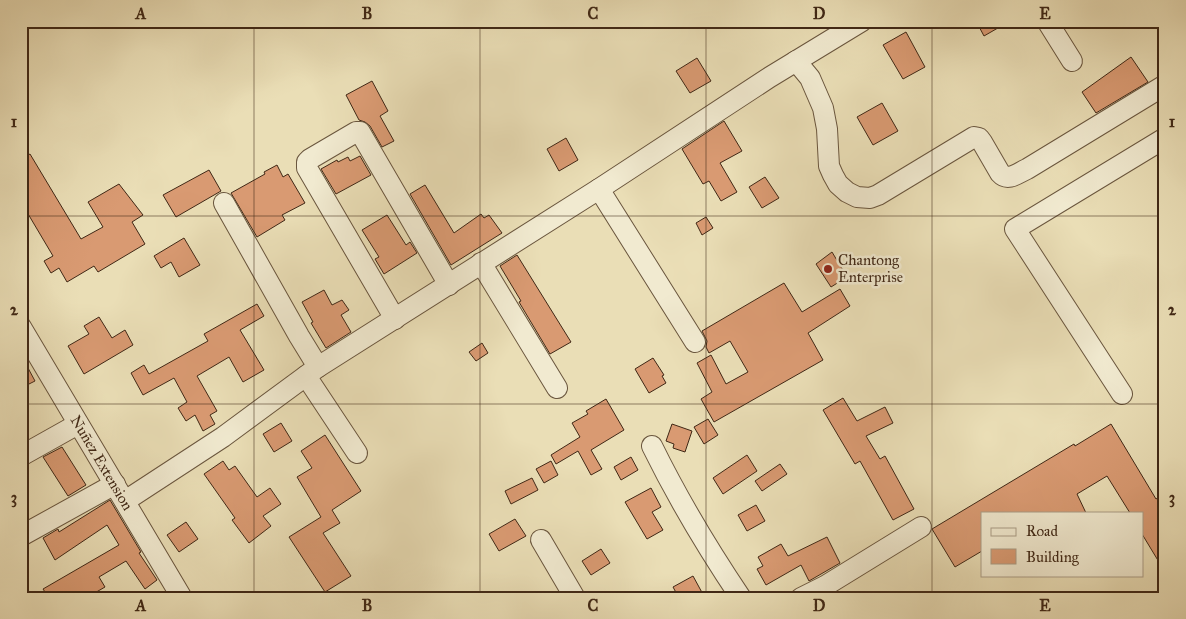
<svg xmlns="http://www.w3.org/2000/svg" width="1186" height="619" font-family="'IM FELL Great Primer',serif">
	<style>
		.building { fill: #d99a72; stroke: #402816 }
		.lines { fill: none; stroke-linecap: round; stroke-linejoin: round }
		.minor-casing { stroke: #6a563e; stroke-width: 22 }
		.minor { stroke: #f1ead0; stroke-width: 20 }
		.grid { fill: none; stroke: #402816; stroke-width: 1; stroke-opacity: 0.55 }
		.poi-dot { fill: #8f2418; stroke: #f1ead0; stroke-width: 2 }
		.labels { text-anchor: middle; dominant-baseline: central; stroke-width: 5; stroke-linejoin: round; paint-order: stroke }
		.poi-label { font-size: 15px; fill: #402816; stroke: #f1ead0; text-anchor: start }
		.street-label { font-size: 15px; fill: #402816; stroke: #f1ead0 }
		.neatline { fill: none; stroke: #402816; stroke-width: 2 }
		.grid-label { font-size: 16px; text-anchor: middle; font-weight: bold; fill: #402816 }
	</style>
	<rect width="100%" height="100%" fill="#eadeb6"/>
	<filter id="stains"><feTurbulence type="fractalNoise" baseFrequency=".004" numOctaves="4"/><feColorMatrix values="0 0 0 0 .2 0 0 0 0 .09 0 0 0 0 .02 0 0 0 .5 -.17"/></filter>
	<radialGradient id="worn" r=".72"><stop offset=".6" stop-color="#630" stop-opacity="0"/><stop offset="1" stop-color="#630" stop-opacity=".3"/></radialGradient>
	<path class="building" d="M976,21H1010L984,36Z
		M906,32L925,67L903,79L883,45Z
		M1131,57L1148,82L1096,113L1082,92Z
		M697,58L711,81L690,93L676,71Z
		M372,81L388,111L380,116L394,141L382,147L370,126L365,122L359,120L346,95Z
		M882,103L898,131L873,145L857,117Z
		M724,121L742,151L720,163L737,192L721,201L709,181L703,184L682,149Z
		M566,138L578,160L559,171L547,149Z
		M30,154L81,239L103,227L88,202L119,184L143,215L132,222L145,244L98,272L94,266L67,282L59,268L51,273L44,261L53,256L21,202V159Z
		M360,156L371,175L336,194L321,169L337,160L338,162L348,157L350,161Z
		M277,165L283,177L288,174L305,203L282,215L285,220L257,237L231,193L265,174L264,172Z
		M209,170L221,191L176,217L163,195Z
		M765,177L779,198L762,208L749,187Z
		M425,185L454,233L481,214L484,218L489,215L502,233L451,265L410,194Z
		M387,215L406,245L410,242L417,253L384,274L375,259L379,257L362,230Z
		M706,217L713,228L702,235L696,223Z
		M184,238L200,265L179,277L171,262L161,268L154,256Z
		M832,252L847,277L831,287L816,264Z
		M517,255L571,342L550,354L519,302L521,301L500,266Z
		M784,283L802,312L840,289L850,306L808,333L823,360L714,422L701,399L712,392L697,363L711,355L726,384L748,372L730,341L709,353L706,347L707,341L702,331Z
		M324,290L332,305L342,300L349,310L341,315L351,332L326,348L311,323L313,322L302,302Z
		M257,304L264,316L240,330L264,370L243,382L229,357L197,376L217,411L210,415L215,424L203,431L195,415L186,421L178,408L187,402L174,378L143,395L131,373L144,365L149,374L208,341L204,334Z
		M99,317L112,338L125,330L133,345L84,374L68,346L89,334L84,326Z
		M482,343L488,353L476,361L469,352Z
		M21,355L35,381L21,388Z
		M653,358L664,375L662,376L666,383L649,393L635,369Z
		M843,398L857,421L885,407L893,423L866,436L880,459L885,456L914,509L893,520L860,461L855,464L823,410Z
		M606,399L624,430L591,450L602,469L591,475L578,451L556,464L551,455L580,437L572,423L588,414L586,411Z
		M708,419L718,435L704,444L694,427Z
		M281,423L292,441L274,452L263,434Z
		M672,424L692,431L685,452L673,448L674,444L666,441Z
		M1111,424L1156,499L1165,493V572L1142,534V513H1130L1107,476L1077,494L1086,513H982V551L955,567L932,529L1074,444L1075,446Z
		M325,435L361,491L332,510L340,523L323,533L351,576L325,592L289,537L321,517L297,477L312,468L301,451Z
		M62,447L86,485L68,496L43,457Z
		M747,455L757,471L723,494L713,478Z
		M631,457L638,470L621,480L614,467Z
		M223,461L229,470L235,466L257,497L270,488L281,504L263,516L271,526L249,543L232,520L235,518L204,474Z
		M551,461L558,475L544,483L536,469Z
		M780,464L787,474L762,491L755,481Z
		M532,478L538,490L511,504L505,491Z
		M651,488L661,507L652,512L663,530L647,539L625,502Z
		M110,500L141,552L139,553L157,580L145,589L126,561L99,577L105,587L86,598H49L43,589L119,545L107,525L55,560L43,538L58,529L59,532Z
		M756,505L765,521L747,531L738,515Z
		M515,519L526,536L499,551L489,534Z
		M186,522L198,539L179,552L167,535Z
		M827,537L840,563L809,581L801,565L766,585L757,569L763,566L758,557L781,544L788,556Z
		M601,549L610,563L591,575L582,561Z
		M693,576L705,598H679L673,587Z"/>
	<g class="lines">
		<g class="minor-casing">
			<g id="minor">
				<path d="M1047,21L1072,61"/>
				<path d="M796,61L810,78L823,108L827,129L829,166L833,175L838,184L847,192L857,197L870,198L878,195L974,137L979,138L982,142L1000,173C1008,182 1018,173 1027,169L1165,85"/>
				<path d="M599,189L695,342"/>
				<path d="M224,203L299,336L318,367"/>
				<path d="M481,263L557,388"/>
				<path d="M395,319L307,168V162L310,159L356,132H360L449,285"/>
				<path id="s1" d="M21,327L182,598"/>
				<path d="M306,376L357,453"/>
				<path d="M1122,394L1015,229L1165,138"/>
				<path d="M652,446C678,499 708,549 741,598"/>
				<path d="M21,456L78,424"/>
				<path d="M125,501L223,437L318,367L599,189L770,77L862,21"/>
				<path d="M21,536L115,484"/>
				<path d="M541,540L575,598"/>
				<path d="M801,598L825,586L921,527"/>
			</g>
		</g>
		<use href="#minor" class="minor"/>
	</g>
	<path class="grid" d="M254,21V598M480,21V598M706,21V598M932,21V598M21,216H1165M21,404H1165"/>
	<circle class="poi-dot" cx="828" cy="269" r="5"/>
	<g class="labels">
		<g class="poi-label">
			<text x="838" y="260">Chantong<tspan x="838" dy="17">Enterprise</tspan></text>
		</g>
		<g class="street-label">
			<text stroke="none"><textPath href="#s1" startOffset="158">Nuñez Extension</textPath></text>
		</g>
	</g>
	<rect width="1186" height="619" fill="none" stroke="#eadeb6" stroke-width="55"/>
	<rect x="981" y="512" width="162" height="65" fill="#f1ead0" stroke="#aa9c86"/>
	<rect x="991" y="528" width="25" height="8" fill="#f1ead0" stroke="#aa9c86"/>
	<text x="1026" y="536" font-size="15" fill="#402816">Road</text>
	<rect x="991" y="549" width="25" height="15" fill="#d99a72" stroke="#aa9c86"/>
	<text x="1026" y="562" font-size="15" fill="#402816">Building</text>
	<rect x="28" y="28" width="1130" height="564" class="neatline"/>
	<g class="grid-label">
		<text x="141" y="19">A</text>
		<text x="367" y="19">B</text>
		<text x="593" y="19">C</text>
		<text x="819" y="19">D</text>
		<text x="1045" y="19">E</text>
		<text x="14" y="127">1</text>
		<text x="1172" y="127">1</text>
		<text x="14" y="315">2</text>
		<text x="1172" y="315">2</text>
		<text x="14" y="503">3</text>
		<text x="1172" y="503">3</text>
		<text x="141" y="611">A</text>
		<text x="367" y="611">B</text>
		<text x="593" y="611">C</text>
		<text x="819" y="611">D</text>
		<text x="1045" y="611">E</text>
	</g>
	<rect width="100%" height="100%" filter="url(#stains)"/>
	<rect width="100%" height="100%" fill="url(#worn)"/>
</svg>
